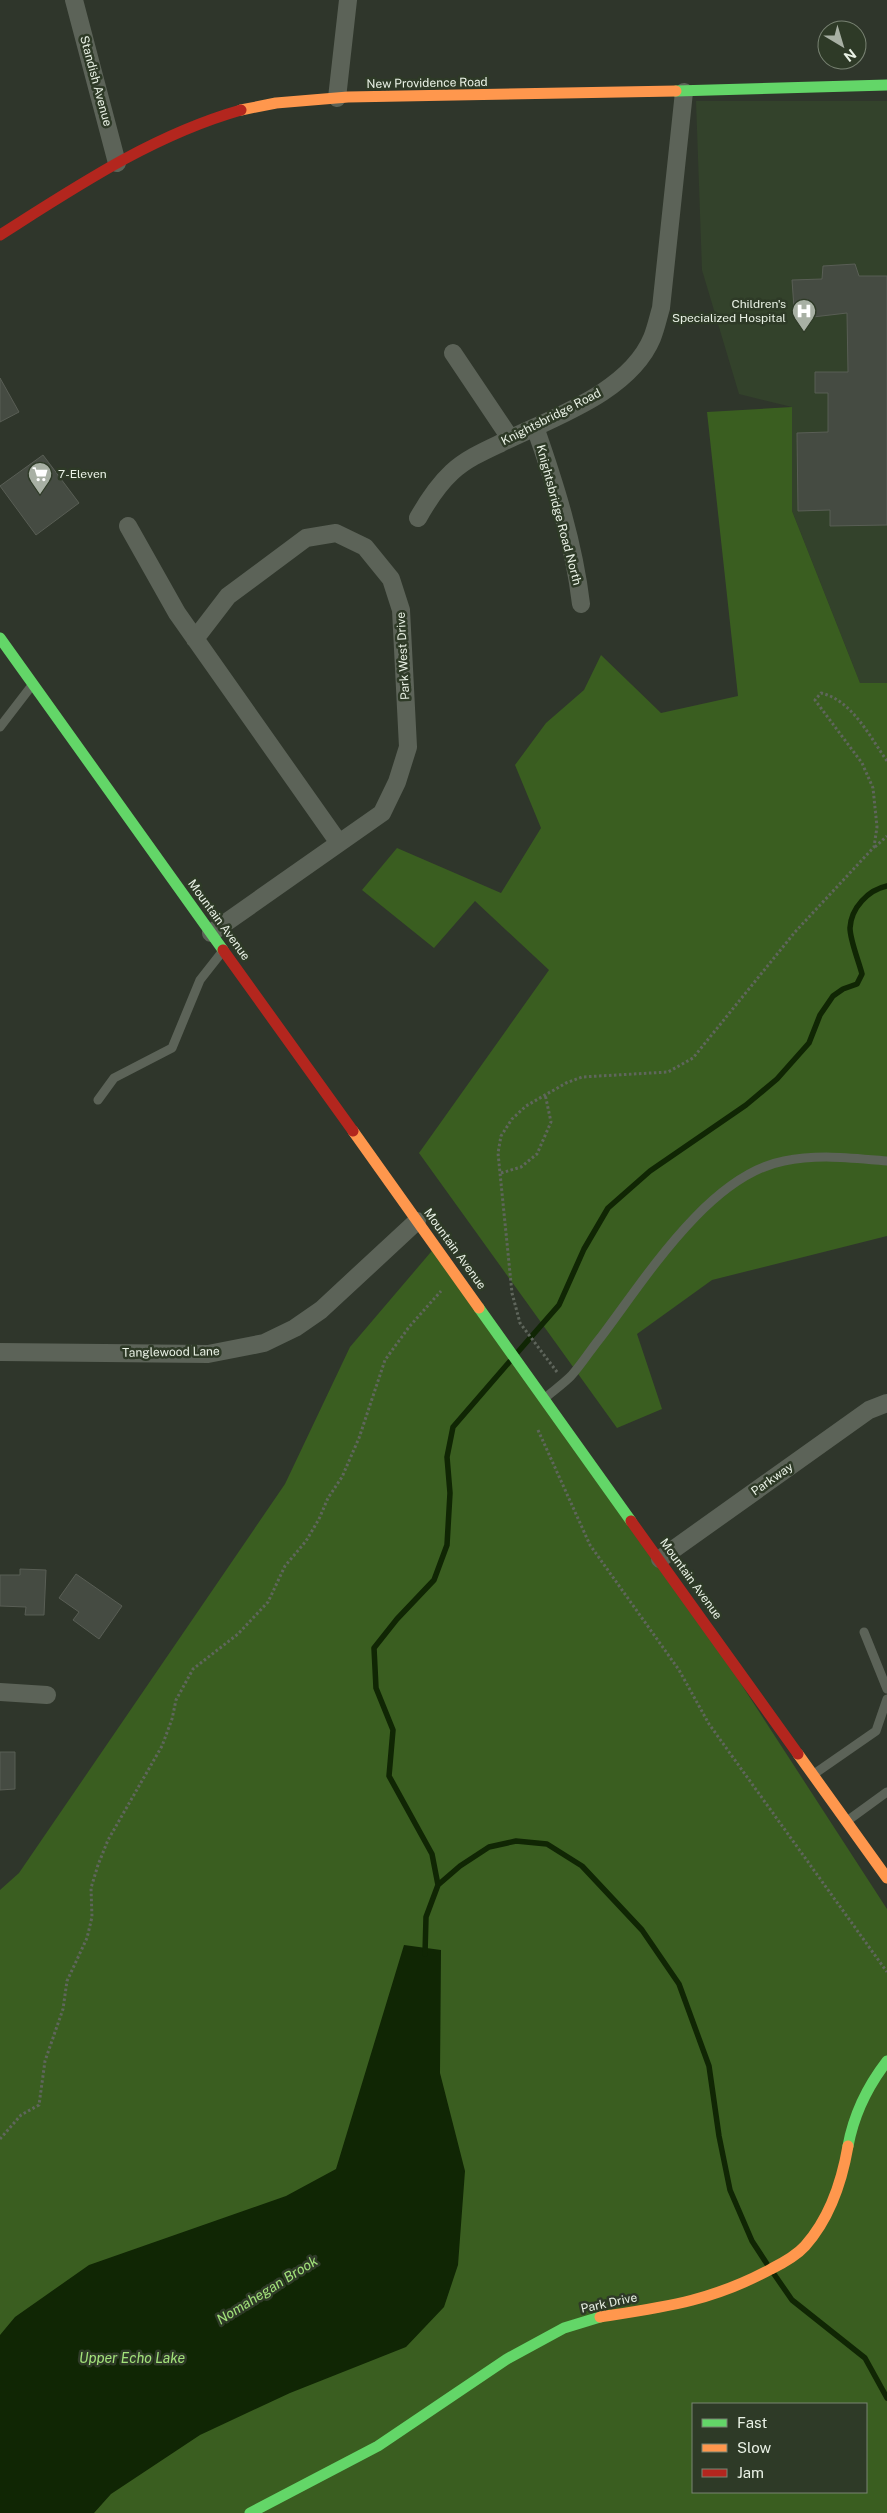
<svg xmlns="http://www.w3.org/2000/svg" width="887" height="2513" font-family="'Public Sans',sans-serif">
	<style>
		.built { fill: #33422b }
		.green { fill: #3a5e20; fill-rule: evenodd }
		.water { fill: #102604 }
		.lines { fill: none; stroke-linecap: round; stroke-linejoin: round }
		.stream { stroke: #102604; stroke-width: 5.5 }
		.building { fill: #454b42; stroke: #595e55 }
		.path { stroke: #5f665c; stroke-width: 3; stroke-dasharray: 2.5 2.5; stroke-linecap: butt }
		.lane { stroke: #5c6358; stroke-width: 9 }
		.street { stroke: #5c6358; stroke-width: 18 }
		.fast { stroke: #63d668; stroke-width: 11 }
		.slow { stroke: #ff974d; stroke-width: 11 }
		.jam { stroke: #b3261e; stroke-width: 11 }
		.labels { text-anchor: middle; dominant-baseline: central; stroke-width: 5; stroke-linejoin: round; paint-order: stroke }
		.street-label { font-size: 12px; fill: #e9f1e5; stroke: #2e3a27 }
		.poi-label { font-size: 12px; fill: #e9f1e5; stroke: #2e3a27; text-anchor: end }
		.water-label { font-size: 14px; font-style: italic; fill: #a3e27b; stroke: #2e3a27 }
	</style>
	<rect width="100%" height="100%" fill="#2f362b"/>
	<path class="built" d="M696,101H887V683H860L792,511V407L739,394L702,270Z"/>
	<path class="green" d="M792,407V511L860,683H887V1236L712,1280L637,1334L662,1409L617,1428L419,1153L549,970L475,901L434,948L362,890L397,848L501,893L541,828L515,765L546,723L584,690L601,655L661,713L738,696L707,412Z
		M436,1246L660,1559L887,1909V2513H0V1890L19,1873L285,1484L350,1347ZM693,2404H866V2492H693Z"/>
	<path class="water" d="M404,1945L441,1950L440,2073L465,2171L458,2265L444,2307L406,2347L290,2393L200,2435L111,2494L94,2513H0V2335L15,2317L89,2265L286,2196L336,2169Z"/>
	<g class="lines">
		<path class="stream" d="M517,1353L559,1305L584,1249L608,1208L650,1171L746,1105L777,1079L809,1043L820,1015L833,996L843,989L857,984L862,974C859,962 850,940 850,928C851,908 868,890 887,886
			M438,1885L432,1854L389,1776L393,1730L376,1688L374,1648L397,1619L434,1580L447,1545L450,1493L447,1457L453,1427L511,1360
			M425,1954L426,1917L438,1885L460,1866L489,1847L516,1841L547,1844L582,1866L642,1930L679,1984L709,2066L719,2136L730,2190L752,2241L767,2264
			M774,2274L792,2300L865,2358L887,2398"/>
	</g>
	<path class="building" d="M855,264L859,276H887V525L830,526V510L798,511L797,433L828,432V393H815V372H848L847,313L813,317L812,306L794,308L792,280L822,279L823,266Z
		M0,378L19,412L0,422Z
		M43,455L79,503L36,535L0,486Z
		M20,1569L46,1570L44,1615H25L26,1607L0,1606V1575H20Z
		M76,1574L122,1606L99,1639L73,1620L79,1612L59,1598Z
		M0,1752H15V1789L0,1790Z"/>
	<g class="lines">
		<path class="path" d="M875,847L887,836
			M501,1173L521,1167L537,1154L551,1122L545,1094
			M557,1372L520,1323L512,1293L498,1153L501,1136L512,1119L526,1106L566,1083L582,1077L668,1072L693,1058L795,932L874,847L877,827L873,788L862,763L815,700L821,693C852,700 870,737 887,761
			M538,1430L590,1545L679,1670L709,1724L887,1972
			M0,2139L21,2115L39,2105L45,2061L63,2009L67,1981L87,1938L92,1917L91,1888L98,1865L108,1840L162,1746L172,1719L176,1700L193,1669L238,1634L268,1602L285,1566L306,1541L319,1519L328,1498L342,1477L359,1438L385,1360L409,1327L441,1291"/>
		<path class="lane" d="M0,727L33,684
			M98,1100L114,1078L172,1048L200,980L222,952
			M545,1398C553,1391 563,1384 571,1376C582,1364 591,1349 601,1337C645,1279 709,1175 784,1161C818,1154 853,1158 887,1161
			M864,1632L887,1689
			M814,1774L876,1731L887,1699
			M847,1821L887,1792"/>
		<path class="street" d="M74,0L117,163
			M337,98L348,0
			M453,353L510,438
			M535,427C555,484 574,544 581,604
			M418,518C427,502 438,485 452,472C466,459 484,451 501,443C551,418 629,393 652,338C656,328 658,318 661,308L684,92
			M128,526L177,613L339,843
			M195,639L228,596L306,538L336,533L365,547L391,579L401,610L408,747L397,782L382,813L211,933
			M0,1352L208,1354L264,1343L295,1328L321,1310L417,1221
			M660,1559L869,1410L887,1403
			M0,1692L47,1695"/>
		<path class="fast" d="M676,91L887,85
			M0,638L223,950
			M479,1308L631,1521
			M848,2146C854,2113 867,2087 887,2061
			M250,2513L378,2446L507,2359L564,2328L600,2317"/>
		<path class="slow" d="M241,110L276,103L348,97L676,91
			M353,1131L479,1308
			M798,1754L887,1878
			M600,2317C665,2307 712,2301 771,2269C783,2263 796,2256 805,2246C829,2219 842,2181 848,2146"/>
		<path class="jam" d="M0,235C77,186 153,135 241,110
			M223,950L353,1131
			M631,1521L798,1754"/>
	</g>
	<defs>
		<g id="hospital-pin" transform="scale(1.25)"><path d="M0 17L-7.5 6A9.5 9.5 0 1 1 7.5 6Z" fill="#a8b0a4" stroke="#2e3a27"/><path d="M-5-5h3v3.5h4V-5h3V5h-3V1.5h-4V5h-3Z" fill="#fff"/></g>
		<g id="supermarket-pin" transform="scale(1.25)"><path d="M0 17L-7.5 6A9.5 9.5 0 1 1 7.5 6Z" fill="#a8b0a4" stroke="#2e3a27"/><path d="M-6-5.5h2.5l.6 2H6L4.5 2H-2.5L-4.4-4H-6ZM-1.5 3.2a1.3 1.3 0 1 0 .1 0ZM3 3.2a1.3 1.3 0 1 0 .1 0Z" fill="#fff"/></g>
	</defs>
	<g fill-rule="evenodd">
		<use href="#hospital-pin" x="804" y="311"/>
		<use href="#supermarket-pin" x="40" y="474"/>
	</g>
	<g class="labels">
		<g class="street-label">
			<text transform="translate(96 81) rotate(75)">Standish Avenue</text>
			<text transform="translate(427 83) rotate(-1)">New Providence Road</text>
			<text transform="translate(551 417) rotate(-27)">Knightsbridge Road</text>
			<text transform="translate(559 515) rotate(75)">Knightsbridge Road North</text>
			<text transform="translate(403 656) rotate(-93)">Park West Drive</text>
			<text transform="translate(219 920) rotate(54)">Mountain Avenue</text>
			<text transform="translate(455 1249) rotate(54)">Mountain Avenue</text>
			<text transform="translate(171 1352) rotate(-1)">Tanglewood Lane</text>
			<text transform="translate(772 1479) rotate(-35)">Parkway</text>
			<text transform="translate(691 1579) rotate(54)">Mountain Avenue</text>
			<text transform="translate(609 2303) rotate(-12)">Park Drive</text>
		</g>
		<g class="poi-label">
			<text x="786" y="304">Children's<tspan x="786" dy="14">Specialized Hospital</tspan></text>
			<text x="58" y="474" text-anchor="start">7-Eleven</text>
		</g>
		<g class="water-label">
			<text transform="translate(267 2290) rotate(-32)">Nomahegan Brook</text>
			<text x="132" y="2358">Upper Echo Lake</text>
		</g>
	</g>
	<rect x="692" y="2403" width="175" height="90" fill="#2e3a27" stroke="#798373"/>
	<rect x="702" y="2419" width="25" height="8" fill="#63d668" stroke="#798373"/>
	<text x="737" y="2428" font-size="15" fill="#e9f1e5">Fast</text>
	<rect x="702" y="2444" width="25" height="8" fill="#ff974d" stroke="#798373"/>
	<text x="737" y="2453" font-size="15" fill="#e9f1e5">Slow</text>
	<rect x="702" y="2469" width="25" height="8" fill="#b3261e" stroke="#798373"/>
	<text x="737" y="2478" font-size="15" fill="#e9f1e5">Jam</text>
	<g transform="translate(842 45) rotate(142)"><circle r="24" fill="#2e3a27" stroke="#798373"/>
	<path d="M0-4L9 19L0 12L-9 19Z" fill="#a8b0a4"/>
	<text y="-8" font-size="14" font-weight="bold" text-anchor="middle" fill="#e9f1e5">N</text>
	</g>
</svg>
